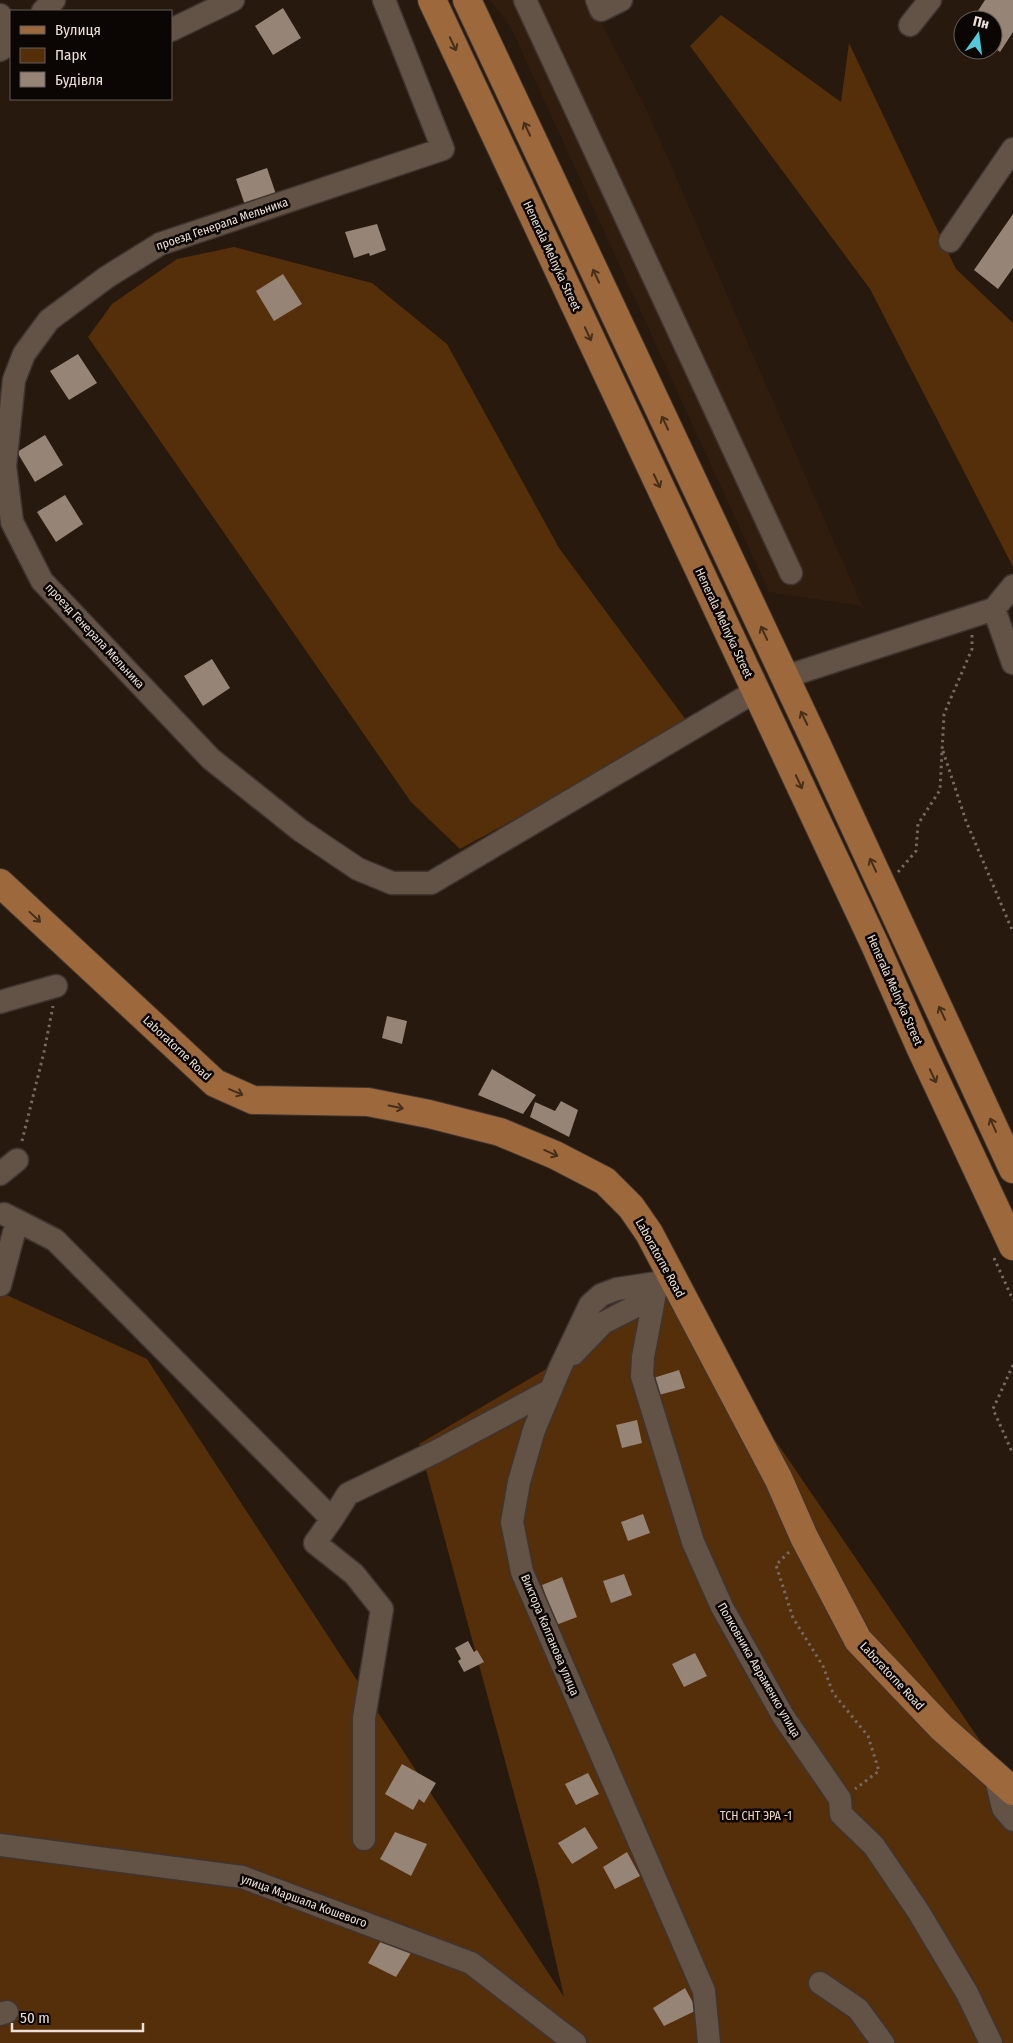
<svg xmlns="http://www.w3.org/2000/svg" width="1013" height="2043" font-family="'Fira Sans Condensed',sans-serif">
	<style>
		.built { fill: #301d0e }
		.green { fill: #552e0a }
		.building { fill: #968476 }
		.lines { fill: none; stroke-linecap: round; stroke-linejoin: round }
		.minor-casing { stroke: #3f3530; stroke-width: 25 }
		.major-casing { stroke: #3f3530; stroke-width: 30 }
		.path { stroke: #766a60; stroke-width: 3; stroke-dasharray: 2.5 4; stroke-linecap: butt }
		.minor { stroke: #635246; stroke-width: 22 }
		.major { stroke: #9d693c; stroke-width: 28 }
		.oneway { stroke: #452e1a }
		.labels { text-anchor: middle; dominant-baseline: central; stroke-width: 5; stroke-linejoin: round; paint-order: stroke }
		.street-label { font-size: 12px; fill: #ebe1d9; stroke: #0b0603 }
		.park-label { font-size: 12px; fill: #f6d4bb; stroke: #0b0603 }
	</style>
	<rect width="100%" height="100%" fill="#27190e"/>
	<path class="built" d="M490,0H589L646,108L862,606L769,592L511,28Z"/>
	<path class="green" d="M721,15L841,102L849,43L956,269L1013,323V567L870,289L690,46Z
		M234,247L372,283L447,344L559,548L689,724L460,849L411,802L88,337L112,304L177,259Z
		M0,1292L147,1359L564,1997L538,1882L419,1444L675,1293L1013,1789V2043H0Z"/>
	<path class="building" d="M985,0H1013V32L1000,52L993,47V20H972Z
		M283,8L301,38L273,55L255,26Z
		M267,168L277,197L246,208L236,179Z
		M1013,214V268L998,289L974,270Z
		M377,224L386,250L370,256L369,253L354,258L345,232Z
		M283,274L302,304L274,321L256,291Z
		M78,354L97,383L69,400L50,371Z
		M45,435L63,465L35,482L17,452Z
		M65,495L83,524L56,542L37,512Z
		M212,659L230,688L203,706L184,676Z
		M387,1016L407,1021L402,1044L382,1038Z
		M492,1069L536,1095L523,1114L478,1095Z
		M561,1101L578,1110L569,1137L530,1117L535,1102L555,1111Z
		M679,1370L685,1388L655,1396L650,1379Z
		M637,1420L642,1443L622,1448L616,1425Z
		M643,1514L650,1533L628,1541L621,1522Z
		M624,1574L632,1595L611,1603L603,1581Z
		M562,1577L577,1617L556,1625L542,1585Z
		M468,1641L474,1652L477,1650L484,1662L464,1672L458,1661L461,1659L455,1648Z
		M695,1653L707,1676L684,1687L672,1664Z
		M402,1764L436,1783L424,1803L419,1799L413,1810L385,1794Z
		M588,1773L599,1794L576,1805L565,1784Z
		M585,1827L598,1848L572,1864L558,1843Z
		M395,1832L427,1844L411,1876L380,1859Z
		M627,1852L640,1876L615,1889L603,1867Z
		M383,1937L411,1953L396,1977L368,1963Z
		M685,1988L697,2010L664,2026L653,2008Z"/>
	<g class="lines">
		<g class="minor-casing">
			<path id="minor" d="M384,0L443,149L160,244L107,277L49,320L24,354L14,380L5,466L12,522L42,581L211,759L300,830L358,869L392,883H431L756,691
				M525,0L791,573
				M597,0L601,10L621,0
				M43,11L54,0
				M0,15L11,34
				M910,25L930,0
				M171,30L233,0
				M0,50L11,42
				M950,241L1013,149
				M994,609L1013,663
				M785,677L994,609L1013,586
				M0,1002L56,986
				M0,1174L17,1160
				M4,1214L55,1240L332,1519L348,1494L437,1451L551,1390
				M672,1277L657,1283L617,1289L601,1295L590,1305L560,1368L534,1430L519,1482L512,1522L522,1572L704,1991L709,2043
				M657,1283L643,1357L642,1376L693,1542L722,1607L783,1716L840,1799L841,1814L874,1846L918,1911L967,1993L991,2043
				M0,1285L17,1221
				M573,1354L603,1323L654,1297
				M332,1519L315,1543L354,1574L382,1609L364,1718V1839
				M995,1775L1003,1808L1013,1820
				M0,1845L242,1877L471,1963L575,2043
				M820,1983L858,2009L883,2043
				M0,2014L7,2012"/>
		</g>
		<g class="major-casing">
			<path id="major" d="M432,0L875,945L921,1049L1013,1246
				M467,0L816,743L1013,1169
				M0,883L215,1083L253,1100L368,1102L429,1114L500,1132L555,1155L605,1181L631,1207L649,1233L779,1480L804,1537L858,1640L942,1728L1013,1791"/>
		</g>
		<path class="path" d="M943,751L966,821L1013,932
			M898,872L916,851L918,824L940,790L944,714L972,649V635
			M22,1141L44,1052L53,1006
			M994,1258L1013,1300
			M1013,1365L993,1409L1013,1454
			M789,1552L776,1565L793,1618L823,1666L833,1693L868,1736L879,1771L855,1789"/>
		<use href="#minor" class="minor"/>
		<use href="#major" class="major"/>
	</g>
	<defs><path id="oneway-shaft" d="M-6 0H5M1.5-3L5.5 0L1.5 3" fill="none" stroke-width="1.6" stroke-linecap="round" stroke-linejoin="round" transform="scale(1.25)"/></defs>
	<g class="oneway">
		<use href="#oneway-shaft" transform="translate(453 44) rotate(65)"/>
		<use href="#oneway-shaft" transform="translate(527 129) rotate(-115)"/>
		<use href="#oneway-shaft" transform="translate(596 276) rotate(-115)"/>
		<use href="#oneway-shaft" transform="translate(588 334) rotate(65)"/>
		<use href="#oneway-shaft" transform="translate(665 423) rotate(-115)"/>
		<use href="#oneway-shaft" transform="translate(657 481) rotate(65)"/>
		<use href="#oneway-shaft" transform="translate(764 633) rotate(-115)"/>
		<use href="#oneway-shaft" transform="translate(804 718) rotate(-116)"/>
		<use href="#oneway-shaft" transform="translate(799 782) rotate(65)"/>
		<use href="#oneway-shaft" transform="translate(873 865) rotate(-115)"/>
		<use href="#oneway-shaft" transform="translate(35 917) rotate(43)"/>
		<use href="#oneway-shaft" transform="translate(942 1013) rotate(-115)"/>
		<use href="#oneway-shaft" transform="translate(933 1076) rotate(65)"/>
		<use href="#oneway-shaft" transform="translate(236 1092) rotate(23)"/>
		<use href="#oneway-shaft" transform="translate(396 1107) rotate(11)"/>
		<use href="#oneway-shaft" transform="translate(993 1125) rotate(-114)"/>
		<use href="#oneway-shaft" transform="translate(551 1153) rotate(24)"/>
	</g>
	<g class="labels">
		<g class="street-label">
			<text transform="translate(222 224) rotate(-19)">проезд Генерала Мельника</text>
			<text transform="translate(552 256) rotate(65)">Henerala Melnyka Street</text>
			<text transform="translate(724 623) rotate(65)">Henerala Melnyka Street</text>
			<text transform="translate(95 636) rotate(47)">проезд Генерала Мельника</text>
			<text transform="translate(895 990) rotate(66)">Henerala Melnyka Street</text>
			<text transform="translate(177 1048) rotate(43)">Laboratorne Road</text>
			<text transform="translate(660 1258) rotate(61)">Laboratorne Road</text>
			<text transform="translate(550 1635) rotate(67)">Виктора Калганова улица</text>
			<text transform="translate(759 1670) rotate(60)">Полковника Авраменко улица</text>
			<text transform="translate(892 1676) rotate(47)">Laboratorne Road</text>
			<text transform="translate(304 1901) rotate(20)">улица Маршала Кошевого</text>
		</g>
		<g class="park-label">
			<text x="756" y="1816">ТСН СНТ ЭРА -1</text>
		</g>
	</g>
	<rect x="10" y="10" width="162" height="90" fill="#0b0603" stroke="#655e59"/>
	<rect x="20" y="26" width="25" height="8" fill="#9d693c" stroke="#655e59"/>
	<text x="55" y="35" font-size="15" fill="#ebe1d9">Вулиця</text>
	<rect x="20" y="48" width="25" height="15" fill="#552e0a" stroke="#655e59"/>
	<text x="55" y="60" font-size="15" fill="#ebe1d9">Парк</text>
	<rect x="20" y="72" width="25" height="15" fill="#968476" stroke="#655e59"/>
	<text x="55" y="85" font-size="15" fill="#ebe1d9">Будівля</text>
	<g transform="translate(978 35) rotate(14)"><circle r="24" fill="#0b0603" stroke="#655e59"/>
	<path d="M0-4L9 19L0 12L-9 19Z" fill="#53cadc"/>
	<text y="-8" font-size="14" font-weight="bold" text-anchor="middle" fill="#ebe1d9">Пн</text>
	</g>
	<path d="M12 2023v8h131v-8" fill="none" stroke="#ebe1d9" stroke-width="2.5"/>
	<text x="20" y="2023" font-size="15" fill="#ebe1d9" stroke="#0b0603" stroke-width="4" paint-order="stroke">50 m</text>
</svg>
